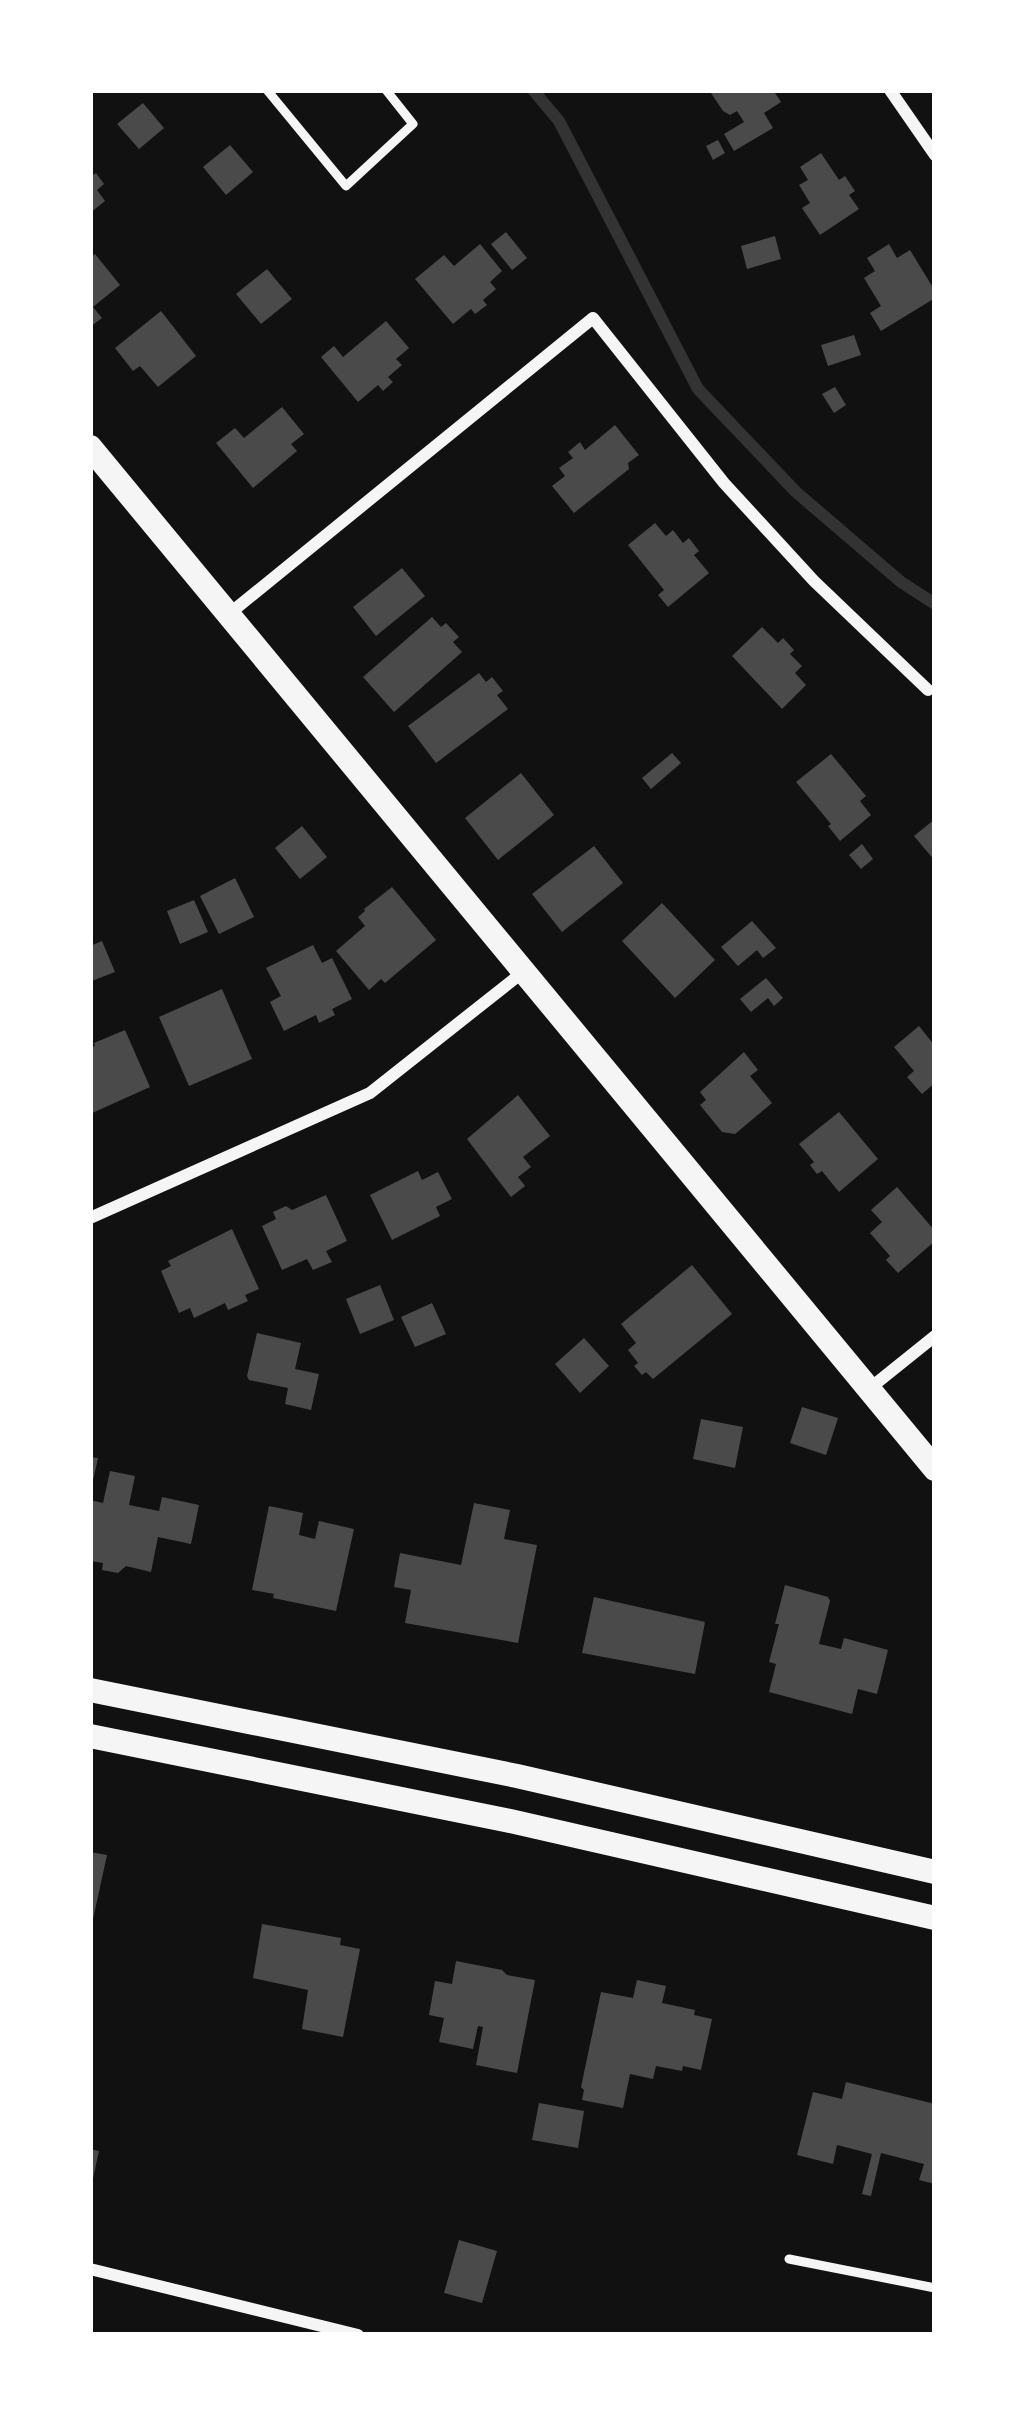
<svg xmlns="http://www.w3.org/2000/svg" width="1025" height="2425" font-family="Figtree,sans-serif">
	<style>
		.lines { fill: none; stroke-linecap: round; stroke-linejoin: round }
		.stream { stroke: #333; stroke-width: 12 }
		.building { fill: #4a4a4a }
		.service { stroke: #f5f5f5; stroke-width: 9 }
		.minor { stroke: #f5f5f5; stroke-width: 12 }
		.secondary { stroke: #f5f5f5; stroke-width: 24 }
	</style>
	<rect width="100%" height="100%" fill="#111"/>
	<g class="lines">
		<path class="stream" d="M533,90L559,121L698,389L796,492L901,582L935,604"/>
	</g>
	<path class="building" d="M709,90H773L781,102L764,113L773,128L734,151L724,134L744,122L737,111L730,115L723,111Z
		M143,103L164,128L139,149L117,124Z
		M718,140L725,153L713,160L706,146Z
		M230,145L253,172L226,195L203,167Z
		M821,153L839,180L845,176L855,191L849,195L859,209L820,235L802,208L810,203L799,185L808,180L800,167Z
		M96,173L104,184L97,190L105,201L90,213V177Z
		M506,232L527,258L512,270L491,244Z
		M775,236L781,259L747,269L741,246Z
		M480,244L502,271L490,282L496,289L483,300L487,305L475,314L471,309L453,324L415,279L444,255L454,266Z
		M889,244L897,258L910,250L935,291V298L881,331L870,313L881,306L864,278L875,271L867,258Z
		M95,254L120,285L93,307L102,318L90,327V258Z
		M267,269L292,299L261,324L236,294Z
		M161,311L196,356L158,387L140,366L133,371L115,348Z
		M386,321L409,348L396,359L402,365L388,377L393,382L383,391L378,385L358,402L321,357L334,346L343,357Z
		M854,335L861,355L828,366L821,345Z
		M835,387L846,405L834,413L822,394Z
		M282,407L304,434L291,444L297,451L253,488L216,443L235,428L244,438Z
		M615,425L639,455L628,463L629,469L574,513L552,486L565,476L559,468L573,458L568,452L580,442L585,450Z
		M655,523L666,536L673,530L683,543L689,538L699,551L694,555L709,573L668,607L658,595L664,590L628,545Z
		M402,568L425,596L376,636L353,607Z
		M432,617L441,627L446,623L459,637L453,642L462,652L394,712L363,677Z
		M762,627L778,643L783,638L794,650L790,654L802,666L795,673L806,685L782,709L732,656Z
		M479,673L486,682L492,677L503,691L497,695L508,709L436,763L408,726Z
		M672,753L681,763L651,789L642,778Z
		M831,754L866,796L860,801L871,815L840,841L828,826L831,824L796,782Z
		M521,773L554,815L498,860L465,818Z
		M935,819V861L914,836Z
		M302,826L327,857L300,879L275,848Z
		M862,844L873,859L861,869L849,855Z
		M594,846L623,883L562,932L532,894Z
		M235,878L254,917L219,934L200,896Z
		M392,887L436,940L385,983L381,979L369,990L336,951L365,926L358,917L365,911L364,909Z
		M194,900L208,932L180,944L167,911Z
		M662,903L715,960L675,998L622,941Z
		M752,921L776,948L763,958L757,950L738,966L721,947Z
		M102,941L115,972L92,981L90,946Z
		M313,945L322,963L332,958L352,999L332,1009L335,1015L319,1023L316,1015L284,1031L270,1002L281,996L266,968Z
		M766,978L783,998L774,1006L768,998L751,1012L740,999Z
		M222,989L252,1059L189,1086L159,1017Z
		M919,1026L935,1046V1083L922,1094L907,1077L914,1071L894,1047Z
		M125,1030L150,1087L90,1114V1048L95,1046L94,1043Z
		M744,1052L758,1070L750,1076L772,1103L735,1134L722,1132L700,1105L706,1100L700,1092Z
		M518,1095L550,1136L523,1157L531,1167L518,1177L525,1186L511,1197L467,1139Z
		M839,1112L878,1159L839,1192L822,1171L817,1174L810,1165L814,1162L799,1144Z
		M418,1171L422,1180L438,1172L452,1199L436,1207L440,1216L392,1240L370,1195Z
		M897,1187L935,1231V1241L898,1273L886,1260L890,1256L870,1233L882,1222L871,1210Z
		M326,1195L347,1241L326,1251L332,1262L313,1270L307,1259L282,1270L262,1226L276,1219L273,1212L286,1206L292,1210Z
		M232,1229L259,1289L245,1295L248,1301L228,1310L225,1303L194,1318L190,1308L179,1313L161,1271L171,1266L168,1261Z
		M692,1265L732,1314L653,1379L646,1372L642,1375L634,1366L638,1363L628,1350L636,1343L621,1324Z
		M380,1285L394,1320L360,1334L346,1299Z
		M432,1303L446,1334L415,1347L401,1317Z
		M257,1333L301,1343L295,1369L319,1374L311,1410L285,1404L288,1388L249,1380L247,1376Z
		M584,1338L609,1366L580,1393L555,1364Z
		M802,1407L838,1418L826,1455L790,1443Z
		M701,1419L743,1427L735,1468L693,1459Z
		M90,1457L98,1458L92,1485H90Z
		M110,1471L135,1476L129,1505L159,1511L162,1497L199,1505L191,1544L158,1537L151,1572L126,1566L118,1573L102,1570L103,1563L90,1561V1500L103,1503Z
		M474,1503L510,1510L504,1539L537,1545L518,1643L405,1623L411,1590L394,1587L400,1553L461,1565Z
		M269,1506L303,1513L299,1535L315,1539L319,1521L354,1529L336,1611L273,1598L274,1594L252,1590Z
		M785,1585L828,1597L830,1601L819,1644L841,1649L844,1638L888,1650L877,1694L858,1689L852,1714L769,1692L776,1664L769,1662L779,1624H775Z
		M594,1597L705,1622L695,1674L582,1653Z
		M90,1852L107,1855L92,1924H90Z
		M262,1924L341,1938L340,1945L360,1949L343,2037L302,2029L308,1990L253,1978Z
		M456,1961L502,1970L507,1975L535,1980L517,2073L476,2065L483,2027L478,2026L473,2049L439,2042L444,2018L429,2015L435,1981L452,1984Z
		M637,1980L666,1986L662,2003L695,2010L694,2015L712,2019L701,2070L683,2066L682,2071L656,2066L653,2079L630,2074L623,2108L582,2100L584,2090L581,2087L601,1992L633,1998Z
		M846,2082L935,2104V2184L919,2180L924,2164L881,2153L871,2196L862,2194L872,2154L837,2145L833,2164L797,2155L813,2092L842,2099Z
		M539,2103L584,2111L578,2148L532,2140Z
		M90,2149L99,2151L92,2183L90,2182Z
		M459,2240L497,2251L482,2303L444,2293Z"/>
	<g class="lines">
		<path class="service" d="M267,90L346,186L413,124L386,90
			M789,2259L935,2288"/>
		<path class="minor" d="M890,90L935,155
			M229,614L593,318L724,483L814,581L928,690
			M90,1218L370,1093L523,972
			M869,1389L935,1336
			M90,2269L358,2335"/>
		<path class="secondary" d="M90,447L935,1469
			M90,1690L517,1776L935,1872
			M90,1736L510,1821L935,1918"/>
	</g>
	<rect width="1025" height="2425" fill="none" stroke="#ffffff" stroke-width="186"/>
</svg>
